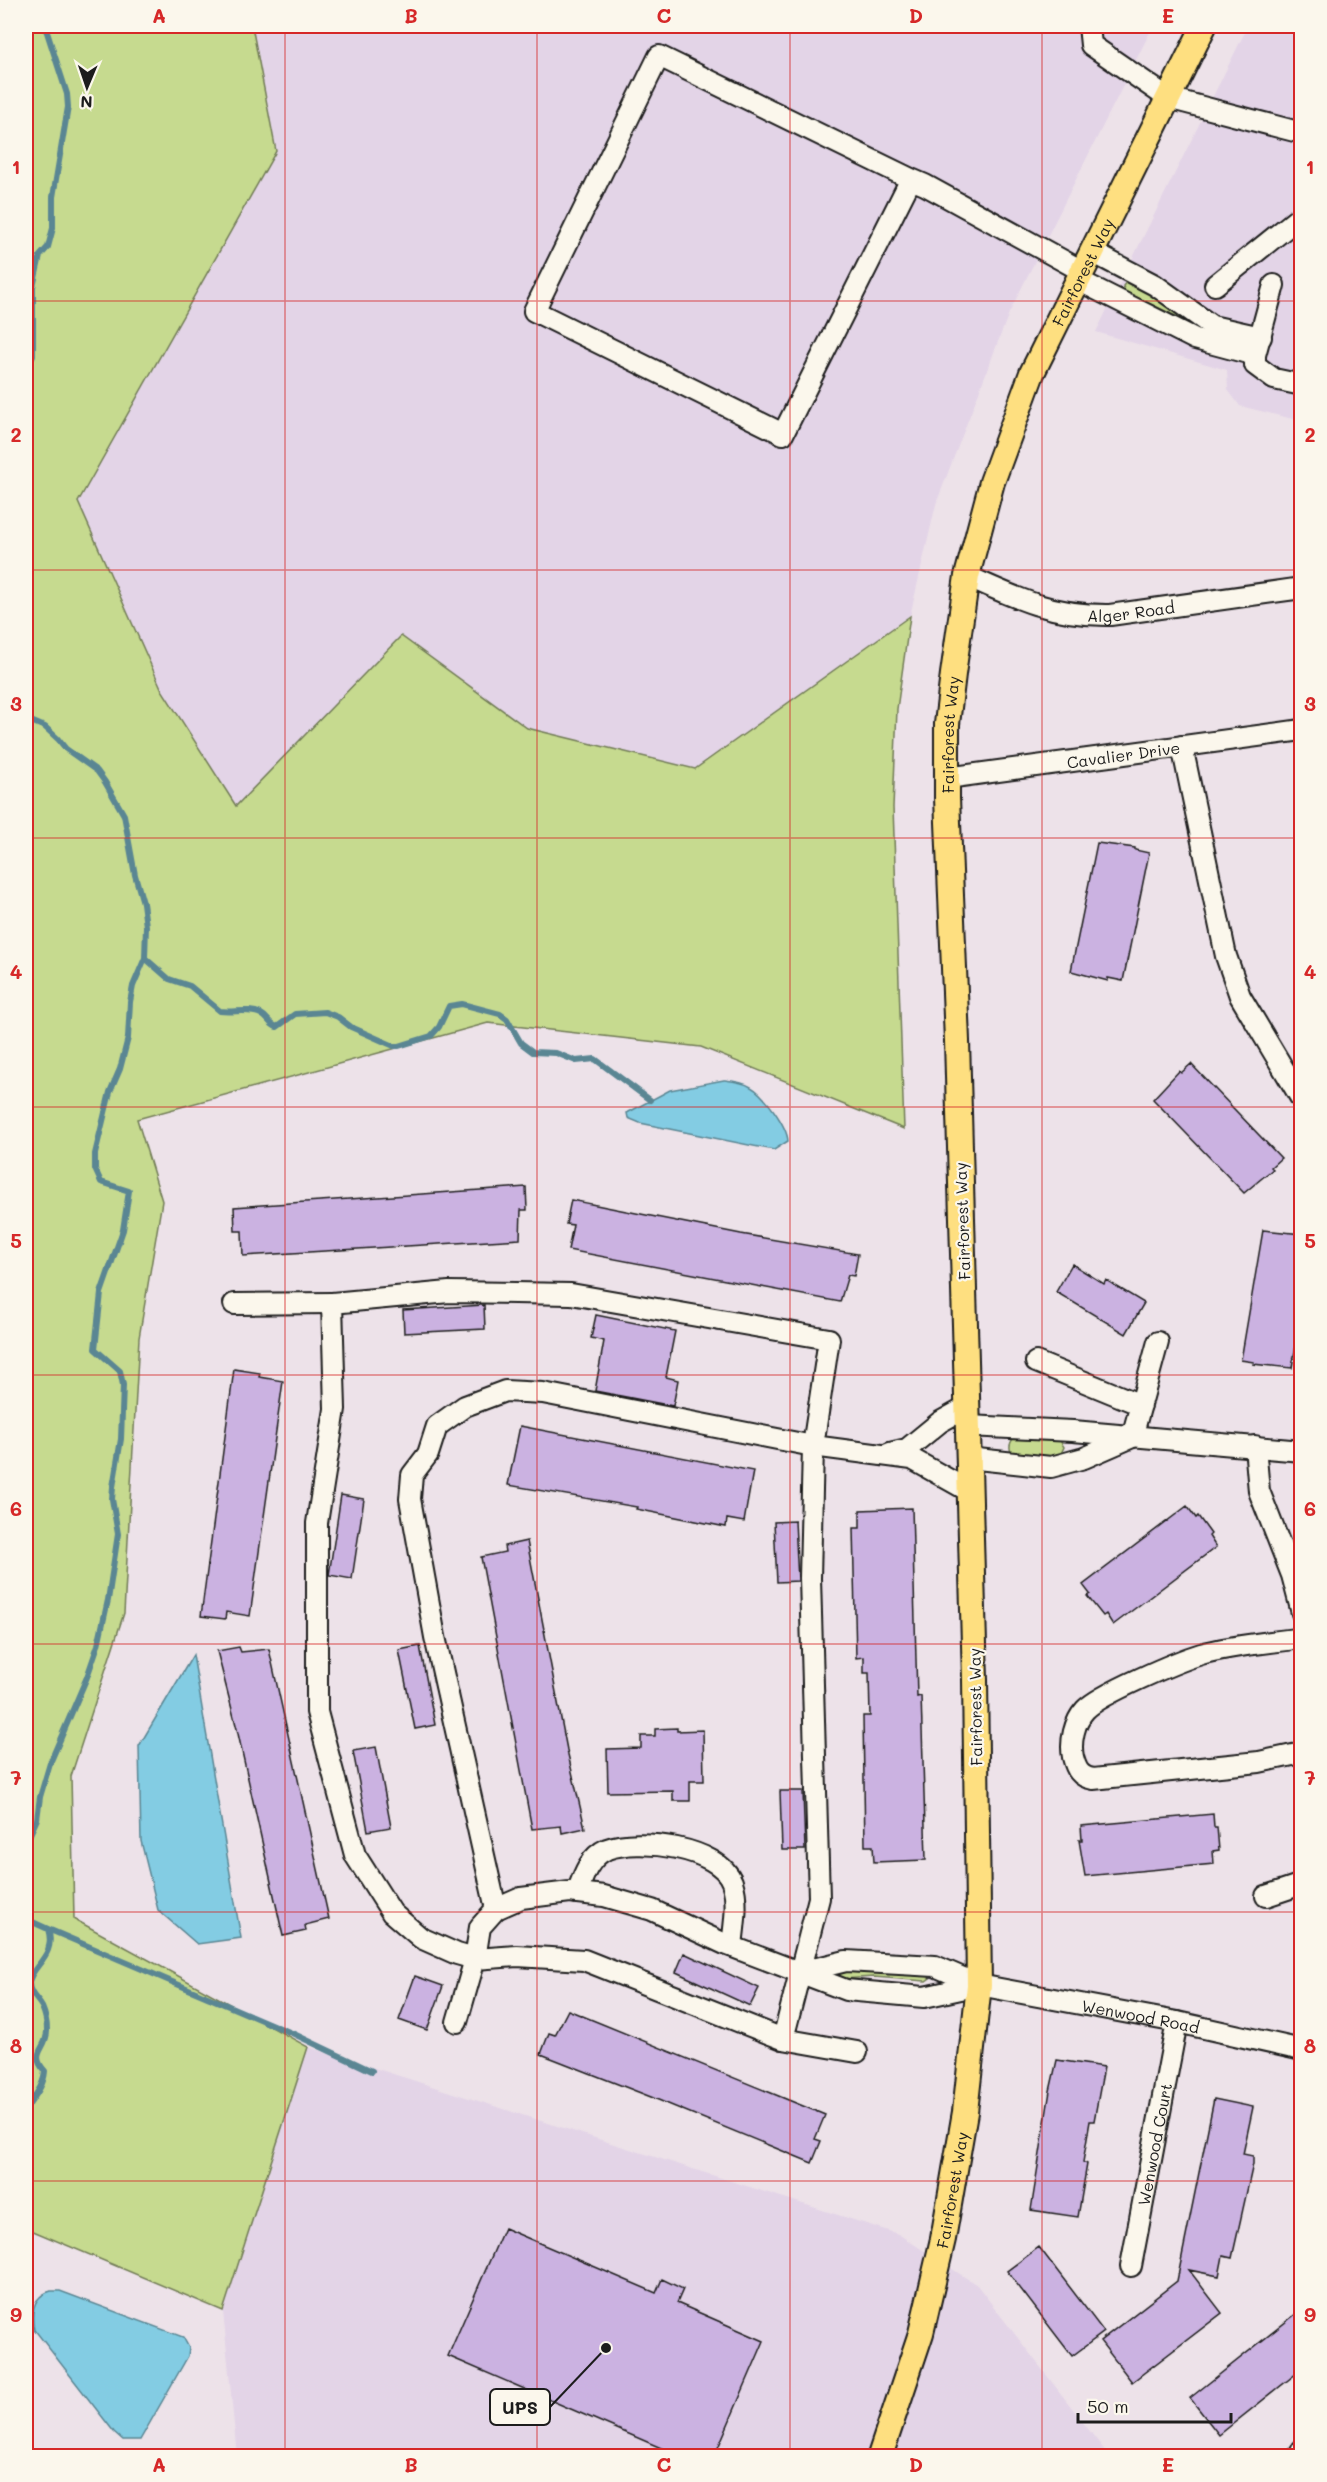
<svg xmlns="http://www.w3.org/2000/svg" width="1327" height="2482" font-family="Mali,sans-serif">
	<style>
		.built { fill: #e3d4e7 }
		.green { fill: #c6da8f; stroke: #717b56; stroke-width: 1.5 }
		.water { fill: #83cce3; stroke: #5a8693; stroke-width: 1.5 }
		.lines { fill: none; stroke-linecap: round; stroke-linejoin: round }
		.stream { stroke: #5a8693; stroke-width: 6 }
		.building { fill: #cbb2e1; stroke: #1c1c1c; stroke-width: 1.5 }
		.minor-casing { stroke: #1c1c1c; stroke-width: 24 }
		.major-casing { stroke: #1c1c1c; stroke-width: 28 }
		.minor { stroke: #fbf7ec; stroke-width: 20 }
		.major { stroke: #fedf80; stroke-width: 24 }
		.grid { fill: none; stroke: #d62828; stroke-width: 1.5; stroke-opacity: 0.55 }
		.labels { text-anchor: middle; dominant-baseline: central; stroke-width: 4.5; stroke-linejoin: round; paint-order: stroke }
		.street-label { font-size: 16px; fill: #1c1c1c; stroke: #fbf7ec }
		.leader { fill: none; stroke: #1c1c1c; stroke-width: 2 }
		.callout-dot { fill: #1c1c1c; stroke: #fbf7ec; stroke-width: 2 }
		.callout { fill: #fbf7ec; stroke: #1c1c1c; stroke-width: 2 }
		.callout-label { font-size: 18px; text-anchor: middle; font-weight: bold; fill: #1c1c1c }
		.neatline { fill: none; stroke: #d62828; stroke-width: 2 }
		.grid-label { font-size: 20px; text-anchor: middle; font-weight: bold; fill: #d62828 }
	</style>
	<rect width="100%" height="100%" fill="#ede2e9"/>
	<filter id="ink" filterUnits="userSpaceOnUse"><feTurbulence type="fractalNoise" baseFrequency=".0167" numOctaves="2"/><feDisplacementMap in="SourceGraphic" scale="12" xChannelSelector="R" yChannelSelector="G"/><feConvolveMatrix kernelMatrix="1 2 1 2 8 2 1 2 1" color-interpolation-filters="sRGB"/></filter>
	<g filter="url(#ink)">
		<path class="built" d="M252,26H1153L1009,313L936,504L910,616L695,770L527,728L401,636L236,806L162,690L78,502L276,151Z
			M1248,26H1301V421L1240,406L1228,390L1227,370L1096,332Z
			M308,2047L898,2234L977,2285L1109,2456H237L223,2311Z"/>
		<path class="green" d="M26,26H252L276,151L78,502L162,690L236,806L401,636L527,728L695,769L910,616L897,709L893,807L904,1129L701,1047L488,1023L137,1119L162,1201L139,1338L124,1613L71,1776L74,1919L308,2047L223,2311L26,2228Z
			M1129,279L1193,324L1125,292L1123,286Z
			M1058,1437L1064,1447L1059,1458L1012,1455C1009,1449 1009,1443 1014,1438Z
			M834,1969L927,1974L930,1978L926,1981L874,1977L841,1979L833,1976Z"/>
		<path class="water" d="M724,1080C733,1081 743,1082 751,1087C764,1094 787,1126 788,1141L774,1150L640,1123L628,1118L627,1113L670,1090Z
			M193,1655L241,1938L197,1944L158,1910L141,1841L139,1746Z
			M51,2291H60L183,2337L189,2348L188,2356L140,2440H123L114,2432L34,2329C31,2313 33,2296 51,2291Z"/>
		<g class="lines">
			<path class="stream" d="M26,371L33,355V287L40,256L48,247L53,228V197L68,107L67,94L45,26
				M26,719L45,727L58,739L66,749L97,771L105,782L124,815L135,875L143,903L146,926L145,958L133,986L130,1002L128,1038L120,1069L110,1092L95,1154V1169L101,1182L129,1191L123,1230L101,1293L95,1349L120,1371L123,1385L121,1439L113,1487L112,1499L118,1534L108,1600L98,1645L87,1677L50,1763L40,1797L37,1819L26,1843
				M145,958L169,979L190,986L220,1011C233,1013 249,1008 261,1014C269,1018 269,1025 277,1027L295,1014L325,1012L338,1017L351,1027L394,1046H399L431,1036L439,1027L449,1006L462,1004L500,1014L507,1019L521,1043L533,1052L556,1053L576,1061L595,1059L650,1100
				M26,1919L48,1929C57,1957 30,1966 29,1983C29,1994 38,1999 42,2007C45,2014 47,2022 47,2030C48,2049 28,2053 45,2071C44,2086 34,2097 26,2109
				M48,1929L294,2034L372,2071"/>
		</g>
		<path class="building" d="M1097,843L1135,848V850L1149,853L1123,981L1108,978V981L1071,971Z
			M1191,1064L1281,1158L1271,1167L1273,1169L1244,1193L1153,1099L1179,1071L1181,1073Z
			M526,1187L527,1210H521L520,1239L243,1256L242,1231H235L234,1207Z
			M571,1200L741,1234L858,1254L854,1276L848,1275L840,1302L568,1250L573,1225L566,1224Z
			M1263,1230L1302,1234V1309L1292,1368L1253,1364L1254,1362L1241,1360Z
			M1072,1264L1104,1284L1106,1280L1144,1303L1126,1334L1056,1292Z
			M484,1305L485,1329L404,1333L403,1310Z
			M596,1315L675,1331L666,1377L678,1380L673,1406L595,1391L604,1341L591,1338Z
			M234,1369L260,1373L259,1377L283,1381L250,1616L226,1612L225,1619L201,1616Z
			M520,1426L753,1471L744,1522L727,1519L726,1527L636,1509L637,1507L508,1485Z
			M341,1495L364,1499L352,1579L329,1575Z
			M1187,1506L1196,1518L1198,1516L1211,1534L1209,1536L1216,1547L1113,1625L1106,1614L1103,1616L1087,1596L1090,1594L1083,1585Z
			M912,1508L917,1697L921,1696L926,1860L874,1862L873,1846H865L863,1716H870L869,1673H864V1657L856,1658L853,1528H860V1510Z
			M795,1521L798,1581L777,1582L774,1522Z
			M527,1541L567,1750L585,1828L562,1833L561,1826L532,1829L481,1557L505,1552L504,1546Z
			M420,1646L435,1725L415,1729L399,1650Z
			M239,1647L241,1652L269,1649L329,1919L305,1925L306,1931L283,1936L237,1729L217,1651Z
			M677,1728V1731L703,1730L704,1781H690V1801H673V1791L608,1792L607,1749L641,1748V1736H655V1729Z
			M376,1747L391,1827L368,1831L353,1751Z
			M780,1791H803L805,1850H782Z
			M1213,1814L1214,1827H1217L1219,1850L1213,1851L1214,1864L1085,1876L1079,1840H1082L1081,1826Z
			M684,1953L759,1988L750,2006L676,1972Z
			M415,1976L443,1986L427,2030L399,2020Z
			M568,2010L825,2115L815,2139L821,2141L812,2163L651,2097L541,2054L549,2033L555,2035Z
			M1057,2060L1104,2067L1094,2121H1090L1083,2162L1087,2164L1078,2217L1031,2210L1050,2091Z
			M1214,2099L1253,2107L1243,2154L1253,2156V2164L1232,2258L1223,2256L1219,2276L1189,2270L1222,2313L1132,2382L1100,2341L1177,2281Z
			M504,2228L656,2293L662,2279L683,2289L677,2303L764,2341L714,2457H682L448,2356Z
			M1039,2247L1104,2332L1072,2356L1007,2271Z
			M1302,2309V2369L1219,2435L1190,2398Z"/>
		<g class="lines">
			<g class="minor-casing">
				<g id="minor">
					<path d="M1089,26L1091,45L1168,98L1302,133"/>
					<path d="M911,179L783,434L534,311L659,56L911,179L925,185L1082,271"/>
					<path d="M1092,252L1155,285L1212,326L1261,337"/>
					<path d="M1078,280L1195,339L1255,355"/>
					<path d="M1215,285L1302,215"/>
					<path d="M1274,285L1255,355V365L1274,379L1302,385"/>
					<path id="s1" d="M967,576C1017,599 1054,616 1110,615L1302,588"/>
					<path d="M1182,746L1226,956L1240,996L1302,1100"/>
					<path id="s2" d="M947,778L1302,730"/>
					<path d="M234,1304L332,1303"/>
					<path d="M1036,1362L1141,1405"/>
					<path d="M968,1426L1073,1431L1302,1451"/>
					<path d="M1132,1437L1158,1342"/>
					<path d="M1255,1446L1259,1491L1292,1575L1302,1613"/>
					<path d="M890,1453L907,1449L940,1422L967,1407"/>
					<path d="M968,1458L1051,1467L1084,1458L1130,1438"/>
					<path d="M1302,1638C1268,1643 1233,1645 1201,1654C1178,1661 1100,1694 1085,1710C1074,1722 1070,1742 1073,1757C1076,1769 1080,1777 1093,1779L1259,1762L1302,1753"/>
					<path d="M577,1893C583,1876 589,1857 607,1849C638,1837 719,1847 732,1882C739,1902 734,1926 732,1946"/>
					<path d="M1266,1896L1302,1884"/>
					<path d="M496,1909L435,1637L410,1499L412,1475L428,1454L437,1426L465,1406L505,1391L543,1393L813,1446L912,1459L969,1491"/>
					<path id="s3" d="M801,1972L846,1961L935,1966L979,1985L1177,2022L1302,2050"/>
					<path d="M457,2022L475,1959L480,1927L496,1909L521,1898L570,1892L604,1896L652,1910L725,1944L846,1990L924,1997L979,1985"/>
					<path d="M783,2039L819,1898L810,1578L813,1446L829,1339L571,1294L449,1292L332,1303L335,1409L317,1523V1712L355,1855L392,1913L421,1938L457,1954L475,1959L517,1956L584,1960L783,2039L857,2052"/>
					<path id="s4" d="M1131,2266L1177,2022"/>
					<path d="M1299,2456L1302,2450"/>
				</g>
			</g>
			<g class="major-casing">
				<g id="major">
					<path id="s5" d="M880,2456L921,2333L943,2239L965,2112L979,1985L975,1680L957,1041L947,798V724L953,674L967,576L992,482L1032,373L1204,26"/>
				</g>
			</g>
			<use href="#minor" class="minor"/>
			<use href="#major" class="major"/>
		</g>
	</g>
	<path class="grid" d="M285,26V2456M537,26V2456M790,26V2456M1042,26V2456M26,301H1302M26,570H1302M26,838H1302M26,1107H1302M26,1375H1302M26,1644H1302M26,1912H1302M26,2181H1302"/>
	<g class="labels">
		<g class="street-label">
			<text stroke="none"><textPath href="#s5" startOffset="2220">Fairforest Way</textPath></text>
			<text stroke="none"><textPath href="#s1" startOffset="171">Alger Road</textPath></text>
			<text stroke="none"><textPath href="#s5" startOffset="1734">Fairforest Way</textPath></text>
			<text stroke="none"><textPath href="#s2" startOffset="178">Cavalier Drive</textPath></text>
			<text transform="translate(962 1221) rotate(-92)">Fairforest Way</text>
			<text transform="translate(975 1707) rotate(-91)">Fairforest Way</text>
			<text stroke="none"><textPath href="#s3" startOffset="348">Wenwood Road</textPath></text>
			<text stroke="none"><textPath href="#s4" startOffset="124">Wenwood Court</textPath></text>
			<text stroke="none"><textPath href="#s5" startOffset="276">Fairforest Way</textPath></text>
		</g>
	</g>
	<path class="leader" d="M606 2348L550 2407"/>
	<circle class="callout-dot" cx="606" cy="2348" r="6"/>
	<rect class="callout" x="490" y="2389" width="60" height="36" rx="6"/>
	<g class="callout-label">
		<text x="520" y="2414">UPS</text>
	</g>
	<rect width="1327" height="2482" fill="none" stroke="#fbf7ec" stroke-width="66"/>
	<g transform="translate(87 87) rotate(182)" stroke="#fbf7ec" stroke-width="4.5" paint-order="stroke">
	<path d="M0-4.5L10 22L0 15L-10 22Z" fill="#1c1c1c"/>
	<text y="-9" font-size="16" font-weight="bold" text-anchor="middle" fill="#1c1c1c">N</text>
	</g>
	<path d="M1078 2413v9h153v-9" fill="none" stroke="#1c1c1c" stroke-width="3"/>
	<text x="1087" y="2413" font-size="18" fill="#1c1c1c" stroke="#fbf7ec" stroke-width="4.5" paint-order="stroke">50 m</text>
	<rect x="33" y="33" width="1261" height="2416" class="neatline"/>
	<g class="grid-label">
		<text x="159" y="23">A</text>
		<text x="411" y="23">B</text>
		<text x="664" y="23">C</text>
		<text x="916" y="23">D</text>
		<text x="1168" y="23">E</text>
		<text x="16" y="174">1</text>
		<text x="1310" y="174">1</text>
		<text x="16" y="442">2</text>
		<text x="1310" y="442">2</text>
		<text x="16" y="711">3</text>
		<text x="1310" y="711">3</text>
		<text x="16" y="979">4</text>
		<text x="1310" y="979">4</text>
		<text x="16" y="1248">5</text>
		<text x="1310" y="1248">5</text>
		<text x="16" y="1516">6</text>
		<text x="1310" y="1516">6</text>
		<text x="16" y="1785">7</text>
		<text x="1310" y="1785">7</text>
		<text x="16" y="2053">8</text>
		<text x="1310" y="2053">8</text>
		<text x="16" y="2322">9</text>
		<text x="1310" y="2322">9</text>
		<text x="159" y="2472">A</text>
		<text x="411" y="2472">B</text>
		<text x="664" y="2472">C</text>
		<text x="916" y="2472">D</text>
		<text x="1168" y="2472">E</text>
	</g>
</svg>
